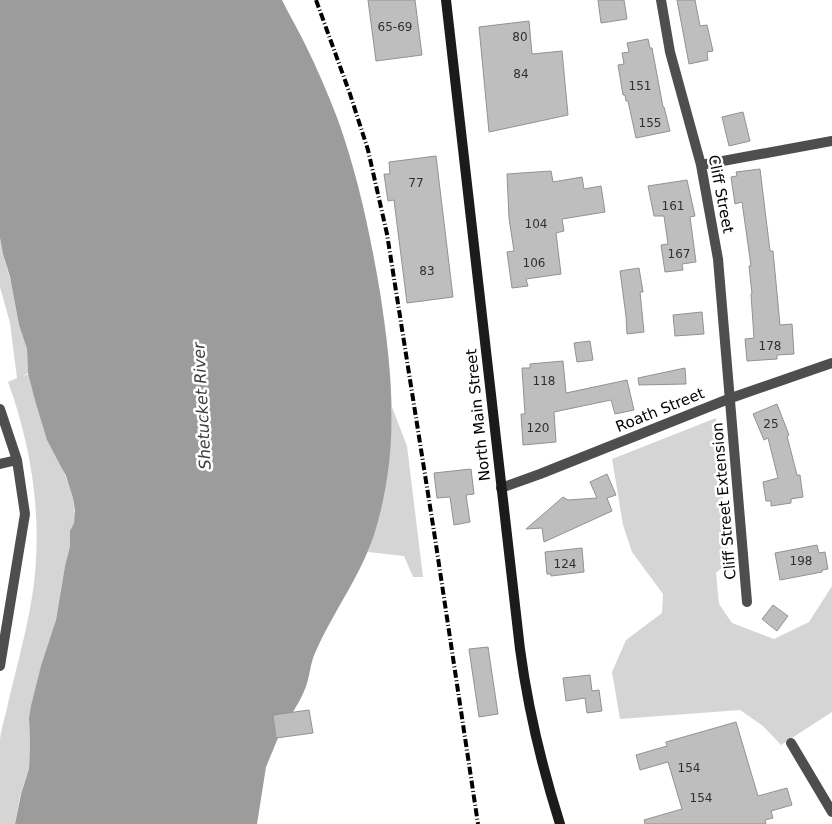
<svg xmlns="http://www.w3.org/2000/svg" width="832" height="824" font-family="'DejaVu Sans',sans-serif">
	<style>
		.green { fill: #d5d5d5 }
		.water { fill: #9c9c9c }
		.building { fill: #bebebe; stroke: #929292 }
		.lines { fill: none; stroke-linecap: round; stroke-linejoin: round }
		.street { stroke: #4e4e4e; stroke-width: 10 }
		.secondary { stroke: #1b1b1b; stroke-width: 10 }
		.rail { stroke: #000; stroke-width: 4; stroke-dasharray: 8 2.5 1 2.5; stroke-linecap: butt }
		.labels { text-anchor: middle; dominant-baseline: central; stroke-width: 5; stroke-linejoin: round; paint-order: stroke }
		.number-label { font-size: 12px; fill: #303030 }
		.street-label { font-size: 15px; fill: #000; stroke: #fff }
		.water-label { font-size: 16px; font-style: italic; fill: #3d3d3d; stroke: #fff }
	</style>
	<rect width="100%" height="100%" fill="#fff"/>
	<path class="green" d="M0,238L3,254L11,283L19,325L27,349L28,373L23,376L29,374L34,397L70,488L73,498L75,516L74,523L70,534V546L65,566L56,620L29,724L30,745L29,769L20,796L15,824H0C0,796 0,768 0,740C1,728 6,715 8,703C15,674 23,644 29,614C45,536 35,456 8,382L17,378L10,323L0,287Z
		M392,407L407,446L423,577H413L404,556L368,552C384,504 391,457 392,407Z
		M716,418L729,561L716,573L719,604L732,623L774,639L809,622L832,586V712L781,745L763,726L740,710L620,719L612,672L626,640L662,613L663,594L632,552L623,525L612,459Z"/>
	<path class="water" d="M0,0H282C289,15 298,29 305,44C317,68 328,94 338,120C358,176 370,233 380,292C393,377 400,451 374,535C360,577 333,612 315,653C310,664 310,677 305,689C302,697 297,705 293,712L273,716L276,738H278L266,767L257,824H15L21,794L29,769L30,745L29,718L31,706L41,666L56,620L65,566L70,546V531L74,523L75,511L73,498L66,476L47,440L34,397L28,373L27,349L19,325L10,277L3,254L0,238Z"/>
	<path class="building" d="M368,0H415L422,55L376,61Z
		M598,0H624L627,19L601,23Z
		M677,0H695L700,26L707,25L713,51L707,52L708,60L689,64Z
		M529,21L532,54L562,51L568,115L489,132L479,27Z
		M648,39L650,48H652L663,107H664L670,131L636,138L628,101H626L625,95H623L618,65L624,64L622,53L629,52L627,43Z
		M743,112L750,141L729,146L722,117Z
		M436,156L453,297L407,303L394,200L388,201L384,174H390L389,162Z
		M760,169L770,251H773L780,325L792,324L794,354L777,355V359L747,361L745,339L754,338L751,294H752L749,266H751L742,202L735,204L731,177L737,176L736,172Z
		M551,171L553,182L582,177L584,189L601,186L605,212L562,219L564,231L556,233L561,274L526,279L528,286L512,288L507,252L514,251L509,218L507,174Z
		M687,180L695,216L690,217L696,262L682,264L683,270L665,272L661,245L668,244L664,216H654L648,186Z
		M639,268L643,292H640L644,332L627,334L626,316L620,271Z
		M702,312L704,334L675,336L673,315Z
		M590,341L593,360L577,362L574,343Z
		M563,361L566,393L627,380L634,410L615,414L611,400L554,412L556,442L523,445L521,414H525L522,368H530V364Z
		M685,368L686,384L639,385L638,378Z
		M777,404L789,435L787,436L797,475H800L803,497L791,499V503L771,506V501H766L763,482L778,478L768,438L764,440L753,414Z
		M471,469L474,494L466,495L470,522L454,525L450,497L437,498L434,473Z
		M607,474L616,495L607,498L612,511L544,542L542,528L526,529L563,497L568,500L597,498L590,482Z
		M817,545L819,553L825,552L828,569L822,570V572L780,580L775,553Z
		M582,548L584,572L551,576V574H547L545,552Z
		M773,605L788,616L777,631L762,619Z
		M488,647L498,714L479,717L469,649Z
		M590,675L592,691L599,690L602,711L587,713L585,698L566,701L563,678Z
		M309,710L313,733L276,738L273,715Z
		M736,722L758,796L787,788L792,805L771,811L773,818L765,820L766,824H645L644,820L682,809L668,762L640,770L636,755L667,746L666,742Z"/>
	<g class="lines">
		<path class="street" d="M661,0L670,52L701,165L718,259L747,602
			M701,165L832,141
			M0,409L17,460L25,514L0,666
			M0,464L17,460
			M501,488L540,474L731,398L832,363
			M791,743L832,812"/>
		<path class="secondary" d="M446,0L520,649C528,709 542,767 560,824"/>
		<path class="rail" d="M316,0L350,94L368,150L387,234L435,538L478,824"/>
	</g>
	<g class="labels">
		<g class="number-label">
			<text x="395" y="27">65-69</text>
			<text x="520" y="37">80</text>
			<text x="521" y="74">84</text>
			<text x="640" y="86">151</text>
			<text x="650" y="123">155</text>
			<text x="416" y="183">77</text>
			<text x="673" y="206">161</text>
			<text x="536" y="224">104</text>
			<text x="679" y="254">167</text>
			<text x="534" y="263">106</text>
			<text x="427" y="271">83</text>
			<text x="770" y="346">178</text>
			<text x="544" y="381">118</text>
			<text x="771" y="424">25</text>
			<text x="538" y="428">120</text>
			<text x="801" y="561">198</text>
			<text x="565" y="564">124</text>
			<text x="689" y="768">154</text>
			<text x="701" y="798">154</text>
		</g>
		<g class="street-label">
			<text transform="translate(721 194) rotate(79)">Cliff Street</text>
			<text transform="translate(660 410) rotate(-22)">Roath Street</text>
			<text transform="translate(478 415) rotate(-96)">North Main Street</text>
			<text transform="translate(724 501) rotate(-95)">Cliff Street Extension</text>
		</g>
		<g class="water-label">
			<text transform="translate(202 406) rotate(-93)">Shetucket River</text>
		</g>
	</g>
</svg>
